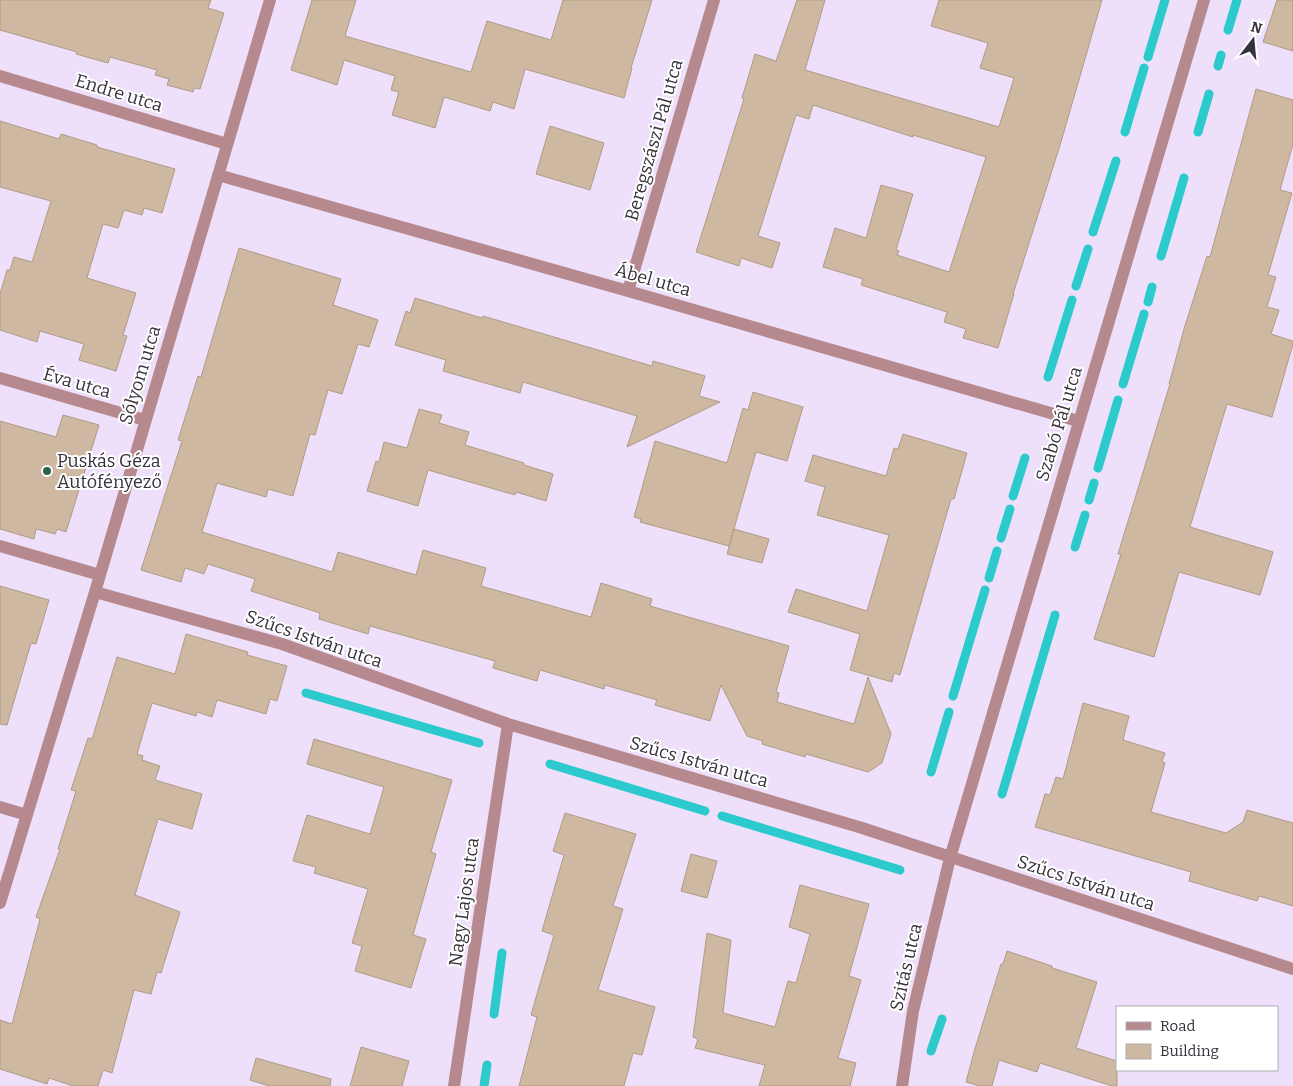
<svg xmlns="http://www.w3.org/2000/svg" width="1293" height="1086" font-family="Bitter,serif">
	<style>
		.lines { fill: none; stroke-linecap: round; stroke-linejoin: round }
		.stream { stroke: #2ccacd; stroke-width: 9 }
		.building { fill: #ceb8a2; stroke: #af9b85 }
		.minor { stroke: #b6898e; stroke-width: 12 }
		.poi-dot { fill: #2c6248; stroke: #fff; stroke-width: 2 }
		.labels { text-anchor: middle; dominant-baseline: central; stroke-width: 4; stroke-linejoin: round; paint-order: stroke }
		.street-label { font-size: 18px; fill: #35303a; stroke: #fff }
		.poi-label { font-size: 18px; fill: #35303a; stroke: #fff; text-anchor: start }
	</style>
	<rect width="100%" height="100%" fill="#eee0fb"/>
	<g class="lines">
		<path class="stream" d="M1228,30L1237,0
			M1148,57L1165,0
			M1218,66L1221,55
			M1125,132L1144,68
			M1198,132L1209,94
			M1093,232L1116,161
			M1161,256L1184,178
			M1076,286L1088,249
			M1148,302L1152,287
			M1048,377L1072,300
			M1123,384L1144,314
			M1098,468L1118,400
			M1013,496L1025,458
			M1089,500L1094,483
			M1001,538L1010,509
			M1075,547L1085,515
			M989,578L997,551
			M306,693L479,743
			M953,696L985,590
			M550,764L705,811
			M931,772L949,712
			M1002,794L1055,615
			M722,816L900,870
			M494,1014L502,953
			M931,1051L942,1019
			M484,1086L487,1065"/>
	</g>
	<path class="building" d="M0,0H211L208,8L224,13L200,89L194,88L193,92L167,85L169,79L155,75L157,70L110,57L108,63L76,54L77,52L0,30Z
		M312,0H356L345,36L471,72L487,21L551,40L563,0H652L631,68H632L624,98L525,69L514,109L493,102L490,111L444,97L435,128L392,115L399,92L391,90L395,76L344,60L337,85L291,70Z
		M797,0H825L805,70L999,127L1014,78L980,68L988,43L931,26L939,0H1102L1061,142L1013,294H1014L998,348L963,338L966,329L944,322L947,312L861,285L863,279L823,267L835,228L866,238L881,185L913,194L896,250L899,251L897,255L949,272L986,157L913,135V137L813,105L809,119L796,115L758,236L780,243L772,268L741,258L739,266L696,252L744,99L742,98L755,54L776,61Z
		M1277,0H1293V51L1263,42Z
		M1256,89L1293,100V144L1280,190L1292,193L1268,275L1276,277L1267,307L1279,310L1271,334L1293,341V344L1272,417L1227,404L1190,527L1273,552L1260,595L1179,572L1154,657L1094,639L1121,554H1118L1170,384H1169L1184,329L1207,256L1210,257Z
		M0,121L59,139L61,134L97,145V147L175,169L162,213L144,208L142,215L124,210L118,228L103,224L87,278L136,293L123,335L127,336L116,371L79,360L84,344L40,331L37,342L0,330V294L7,270H10L14,257L32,262L51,201L0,187Z
		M550,126L604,143L590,190L536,174Z
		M239,248L341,279L333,305L378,320L369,347L358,344L342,394L328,390L315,435L310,434L293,496L268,489L266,497L217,483L202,532L332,572L338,552L416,575L423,550L486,568L481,586L591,617L601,583L652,599L650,606L789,646L776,692L779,693L777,702L854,724L868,677L891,734L882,763L868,772L806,754L805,757L762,744L763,741L747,736L721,685L710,721L655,705L657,700L605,685L604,689L540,670L537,681L493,668L495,661L370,626L368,634L319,619L320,613L251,591L255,579L208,564L204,574L185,568L181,582L141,570L182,441L178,440L198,376L201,377Z
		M415,298L482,318L483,316L652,366L653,361L705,376L699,396L720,402L627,447L637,416L523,382L520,393L443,371L446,360L395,345L406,311L410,313Z
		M753,392L803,407L787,461L756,452L729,546L640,522L641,519L634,517L655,441L727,463L743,408L748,410Z
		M419,409L442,415L439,423L469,432L465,445L524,463V465L553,474L546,501L516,492L515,495L428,470L418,506L367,491L376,461L379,462L384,442L407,448Z
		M63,415L99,425L66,532L57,529L55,534L36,529L34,539L0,529V421L56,437Z
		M903,434L967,453L954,499H951L900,675L894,673L892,682L850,670L860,634L788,612L796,589L867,611L889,535L817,515L825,487L805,481L813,455L886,476L894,448L898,449Z
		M734,529L769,539L762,563L727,554Z
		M0,586L49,600L36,644L31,643L7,725L0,724Z
		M186,634L248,652L247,655L287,666L277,701L270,699L266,714L217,700L212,717L197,712L196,716L152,703L137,754L143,756L142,760L160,766L155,780L202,794L192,829L158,819L135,895L180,912L161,973L157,972L151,994L134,990L112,1073L103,1070L98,1086H73L49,1078L47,1084L0,1069V1020L12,1024L40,919L36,917L60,849H58L76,791L71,790L88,738L92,739L117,657L175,674Z
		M1083,703L1129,716L1123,740L1165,753L1162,762L1165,763L1151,812L1226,833L1243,822L1247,810L1293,823V906L1259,896L1257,901L1189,881L1191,872L1035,827L1045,794L1050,795L1056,777L1063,779Z
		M314,739L452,780L431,852L436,854L413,935L426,939L411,988L355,971L362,946L352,943L368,889L314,873L316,867L293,861L307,815L370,834L384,787L307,764Z
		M565,813L636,834L613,906L623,909L598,990L655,1007L642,1055L633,1053L624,1086H519L537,1017L531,1015L554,935L542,931L564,855L553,851Z
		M691,854L717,861L707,898L681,891Z
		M800,885L869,904L849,976L861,980L838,1058L856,1063L850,1086H759L765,1065L695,1048L698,1039L693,1037L707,933L731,940L723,1013L775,1027L788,981L796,983L810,934L789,927Z
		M1007,951L1052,966V968L1097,982L1076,1048L1117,1061V1086H1112L1040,1063L1037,1072L999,1060L992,1086H980L966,1082L974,1052L1001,964H1003Z
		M361,1047L409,1061L402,1086H350Z
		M256,1058L331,1079L330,1086H269L250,1080Z"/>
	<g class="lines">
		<path class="minor" d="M0,76L227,144
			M218,175L628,291L1078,421
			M628,291L714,0
			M0,378L145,420
			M0,546L100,575
			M95,592L282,644L508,724L859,827L1293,969
			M0,807L27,815
			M0,903L95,592L270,0
			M454,1086L508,724
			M902,1086L913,1011L950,858L1204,0"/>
	</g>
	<circle class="poi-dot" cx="47" cy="471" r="5"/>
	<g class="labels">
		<g class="street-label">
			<text transform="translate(119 93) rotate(17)">Endre utca</text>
			<text transform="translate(654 140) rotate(-74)">Beregszászi Pál utca</text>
			<text transform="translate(653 280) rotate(16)">Ábel utca</text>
			<text transform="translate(140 375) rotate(-73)">Sólyom utca</text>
			<text transform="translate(77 383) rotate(16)">Éva utca</text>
			<text transform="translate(1059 424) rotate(-73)">Szabó Pál utca</text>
			<text transform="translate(314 639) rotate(19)">Szűcs István utca</text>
			<text transform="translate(699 762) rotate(16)">Szűcs István utca</text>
			<text transform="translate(1086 883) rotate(18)">Szűcs István utca</text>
			<text transform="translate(464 902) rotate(-82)">Nagy Lajos utca</text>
			<text transform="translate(906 967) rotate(-77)">Szitás utca</text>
		</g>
		<g class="poi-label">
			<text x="57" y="461">Puskás Géza<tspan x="57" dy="21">Autófényező</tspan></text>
		</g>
	</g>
	<rect x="1116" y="1006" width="162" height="65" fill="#ffffff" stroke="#aeacb0"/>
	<rect x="1126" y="1022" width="25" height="8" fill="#b6898e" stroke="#aeacb0"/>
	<text x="1160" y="1031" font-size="15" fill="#35303a">Road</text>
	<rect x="1126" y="1044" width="25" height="15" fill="#ceb8a2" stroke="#aeacb0"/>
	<text x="1160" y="1056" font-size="15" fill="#35303a">Building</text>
	<g transform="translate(1253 40) rotate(16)" stroke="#ffffff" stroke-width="4" paint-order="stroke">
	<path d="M0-4L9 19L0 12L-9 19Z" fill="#35303a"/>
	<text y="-8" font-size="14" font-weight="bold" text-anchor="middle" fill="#35303a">N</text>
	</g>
</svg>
